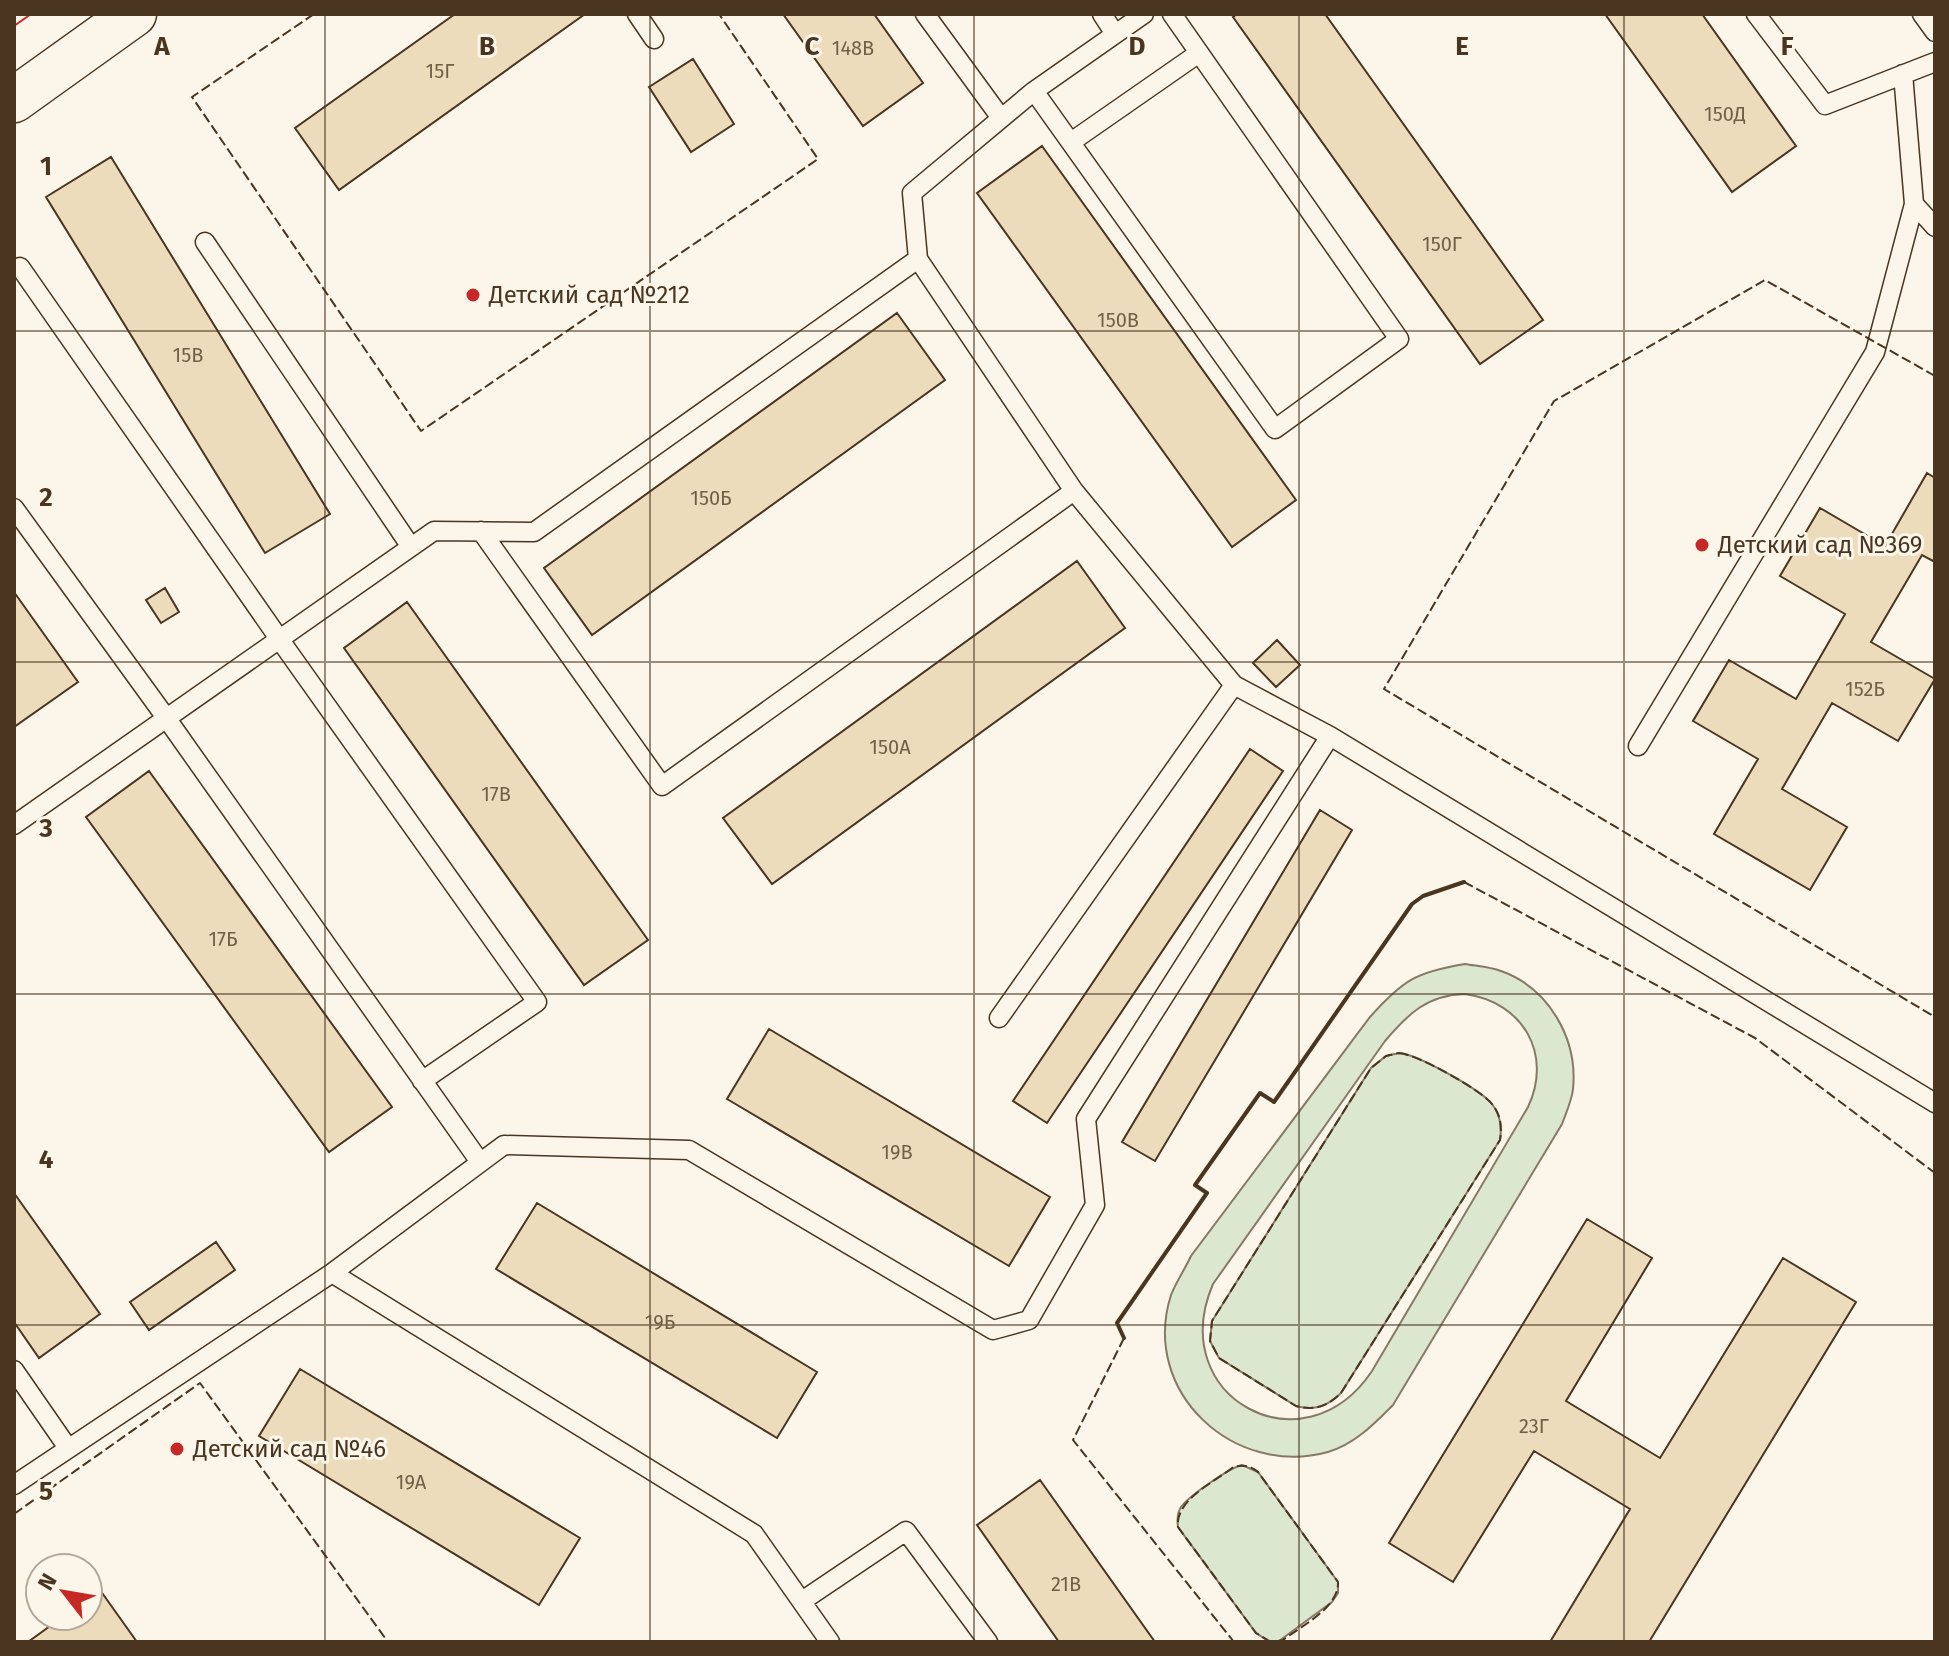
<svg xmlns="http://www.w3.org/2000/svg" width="1949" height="1656" font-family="'Fira Sans',sans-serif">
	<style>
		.green { fill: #dce7d0; stroke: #887966; stroke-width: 2; fill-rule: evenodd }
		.building { fill: #ecdcbc; stroke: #4a3520; stroke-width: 2 }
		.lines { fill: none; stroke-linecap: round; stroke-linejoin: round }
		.service-casing { stroke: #4a3520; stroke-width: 21 }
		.tertiary-casing { stroke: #4a3520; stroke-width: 47 }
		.service { stroke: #fbf6e9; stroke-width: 18 }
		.tertiary { stroke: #fbf6e9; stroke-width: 44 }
		.fence { stroke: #4a3520; stroke-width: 2; stroke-dasharray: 10 4; stroke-linecap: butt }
		.wall { stroke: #4a3520; stroke-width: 4 }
		.power { stroke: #c62828; stroke-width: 2; stroke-dasharray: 28 6 4 6; stroke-linecap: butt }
		.grid { fill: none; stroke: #4a3520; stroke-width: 2; stroke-opacity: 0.55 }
		.poi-dot { fill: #c62828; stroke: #fbf6e9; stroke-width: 3 }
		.labels { text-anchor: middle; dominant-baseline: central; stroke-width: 6; stroke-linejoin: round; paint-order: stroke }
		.number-label { font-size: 20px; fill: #725f47 }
		.poi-label { font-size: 24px; fill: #4a3520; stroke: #fbf6e9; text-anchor: start }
		.grid-label { font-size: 26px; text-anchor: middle; font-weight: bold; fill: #4a3520; stroke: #fbf6e9; stroke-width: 6; stroke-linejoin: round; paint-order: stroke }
	</style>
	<rect width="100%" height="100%" fill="#fbf6e9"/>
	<path class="green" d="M1465,964C1476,966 1490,967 1501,971C1549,988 1578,1039 1573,1089C1572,1100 1566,1113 1562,1124L1393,1405C1374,1424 1355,1444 1328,1452C1234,1478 1140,1392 1171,1295C1176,1282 1185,1269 1191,1256L1370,1017C1403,980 1416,972 1465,964ZM1465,994C1523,1002 1553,1054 1528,1107L1372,1371C1304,1473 1164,1398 1213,1284L1385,1041C1408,1014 1427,995 1465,994Z
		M1399,1053C1417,1054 1481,1090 1492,1104C1501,1115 1502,1127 1500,1140L1341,1393C1328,1406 1315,1411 1296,1406L1219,1358L1210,1341L1212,1321L1371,1068L1386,1056Z
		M1242,1465L1258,1472L1338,1582V1593L1332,1602L1279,1641H1268L1256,1633L1178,1527C1177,1520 1177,1513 1181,1507C1189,1496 1229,1468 1242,1465Z"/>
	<path class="building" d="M455,14H585L339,190L295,128Z
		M783,14H874L923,83L863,126Z
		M1237,14H1325L1543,320L1480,364L1233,17Z
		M1605,14H1702L1796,146L1732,192Z
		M693,59L734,124L691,152L649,87Z
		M1042,146L1296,500L1232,547L977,193Z
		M111,157L330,514L265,553L46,197Z
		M897,313L945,380L592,635L544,568Z
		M1927,473L1935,478V562L1922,555L1871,642L1935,679L1898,741L1832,703L1782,789L1847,827L1810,890L1714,834L1758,759L1693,721L1729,660L1796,699L1845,614L1780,576L1820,508L1885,546Z
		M1077,561L1125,628L772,884L723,818Z
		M165,588L179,612L161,623L146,600Z
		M14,592L78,682L14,727Z
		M407,602L648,940L584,985L344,648Z
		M1277,640L1300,665L1276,687L1253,663Z
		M1250,749L1283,771L1047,1123L1013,1101Z
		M149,771L392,1107L329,1152L86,817Z
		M1320,810L1352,830L1155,1161L1122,1142Z
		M769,1029L1050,1197L1009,1266L727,1099Z
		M14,1193L100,1314L39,1358L14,1322Z
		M537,1203L817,1372L777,1438L496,1269Z
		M1587,1219L1652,1258L1566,1401L1660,1458L1783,1258L1856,1302L1649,1642H1550L1630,1509L1534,1451L1453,1582L1389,1543Z
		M216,1242L235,1270L149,1330L130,1302Z
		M300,1369L580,1538L539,1605L259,1436Z
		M1040,1480L1155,1642H1059L977,1525Z
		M100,1590L137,1642H28L64,1616H88V1598Z"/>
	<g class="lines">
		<g class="service-casing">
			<path id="service" d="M637,14L654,39
				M925,14L1001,118
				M1102,14L1115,34
				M1756,14L1825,105L1935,62
				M1922,14L1935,32
				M1903,74L1914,204L1935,227
				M1034,91L1275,429L1399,339L1172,14
				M1071,142L1199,53
				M205,242L411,547
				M918,259L1074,491L1234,685L1330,736L1935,1103
				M20,267L280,640L537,1002L422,1081
				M14,508L167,719L480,1162
				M481,531L662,786L1074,491
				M1638,746L1875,352L1914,204
				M14,825L434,531L534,532L918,259L912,193L1034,91L1144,14
				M999,1018L1234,685
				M332,1273L754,1534L830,1642
				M14,1370L68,1448
				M14,1485L332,1273L504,1145L689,1150L993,1330L1029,1320L1095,1205L1086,1119L1330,736
				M802,1601L906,1531L988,1642"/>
		</g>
		<g class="tertiary-casing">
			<path id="tertiary" d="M14,100L134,14"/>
		</g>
		<use href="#service" class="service"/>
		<use href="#tertiary" class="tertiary"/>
		<path class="fence" d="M314,14L192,97L421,431L818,159L719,14
			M1935,376L1765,280L1554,401L1384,689L1935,1017
			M1464,882L1755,1038L1935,1173
			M1399,1053C1417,1054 1481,1090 1492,1104C1501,1115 1502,1127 1500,1140L1341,1393C1328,1406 1315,1411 1296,1406L1219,1358L1210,1341L1212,1321L1371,1068L1386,1056Z
			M1124,1338L1073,1440L1234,1642
			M14,1514L200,1383L388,1642
			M1271,1642L1256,1633L1178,1527C1175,1500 1213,1483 1232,1468C1241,1464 1250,1465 1258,1472L1338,1582C1339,1608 1301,1626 1283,1640L1273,1642"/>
		<path class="wall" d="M1124,1338L1117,1323L1207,1193L1195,1185L1260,1093L1274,1102L1412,904L1423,896L1464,882"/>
		<path class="power" d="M14,26L31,14"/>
	</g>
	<path class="grid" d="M325,14V1642M650,14V1642M974,14V1642M1299,14V1642M1624,14V1642M14,331H1935M14,662H1935M14,994H1935M14,1325H1935"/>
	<g class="poi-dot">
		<circle cx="473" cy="295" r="8"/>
		<circle cx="1702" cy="545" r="8"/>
		<circle cx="177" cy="1449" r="8"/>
	</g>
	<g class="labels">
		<g class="number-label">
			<text x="853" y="48">148В</text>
			<text x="440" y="71">15Г</text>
			<text x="1725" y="114">150Д</text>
			<text x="1442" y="244">150Г</text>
			<text x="1118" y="320">150В</text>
			<text x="188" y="355">15В</text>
			<text x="711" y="498">150Б</text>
			<text x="1865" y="689">152Б</text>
			<text x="890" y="747">150А</text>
			<text x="496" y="794">17В</text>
			<text x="223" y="939">17Б</text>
			<text x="897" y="1152">19В</text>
			<text x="660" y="1322">19Б</text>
			<text x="1534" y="1426">23Г</text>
			<text x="411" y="1482">19А</text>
			<text x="1066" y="1584">21В</text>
		</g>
		<g class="poi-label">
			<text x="489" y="295">Детский сад №212</text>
			<text x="1718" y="545">Детский сад №369</text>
			<text x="193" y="1449">Детский сад №46</text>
		</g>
	</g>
	<g class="grid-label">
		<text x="162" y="55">A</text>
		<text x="487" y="55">B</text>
		<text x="812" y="55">C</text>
		<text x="1137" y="55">D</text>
		<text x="1462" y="55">E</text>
		<text x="1787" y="55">F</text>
		<text x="46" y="175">1</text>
		<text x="46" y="506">2</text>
		<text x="46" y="837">3</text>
		<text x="46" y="1168">4</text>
		<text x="46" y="1500">5</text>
	</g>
	<rect width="1949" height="1656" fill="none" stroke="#4a3520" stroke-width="32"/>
	<g transform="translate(64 1592) rotate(301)"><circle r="38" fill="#fbf6e9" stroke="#b4a999" stroke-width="2"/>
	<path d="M0-6L14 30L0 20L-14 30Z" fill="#c62828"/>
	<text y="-12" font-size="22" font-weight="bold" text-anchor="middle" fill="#4a3520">N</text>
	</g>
</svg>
